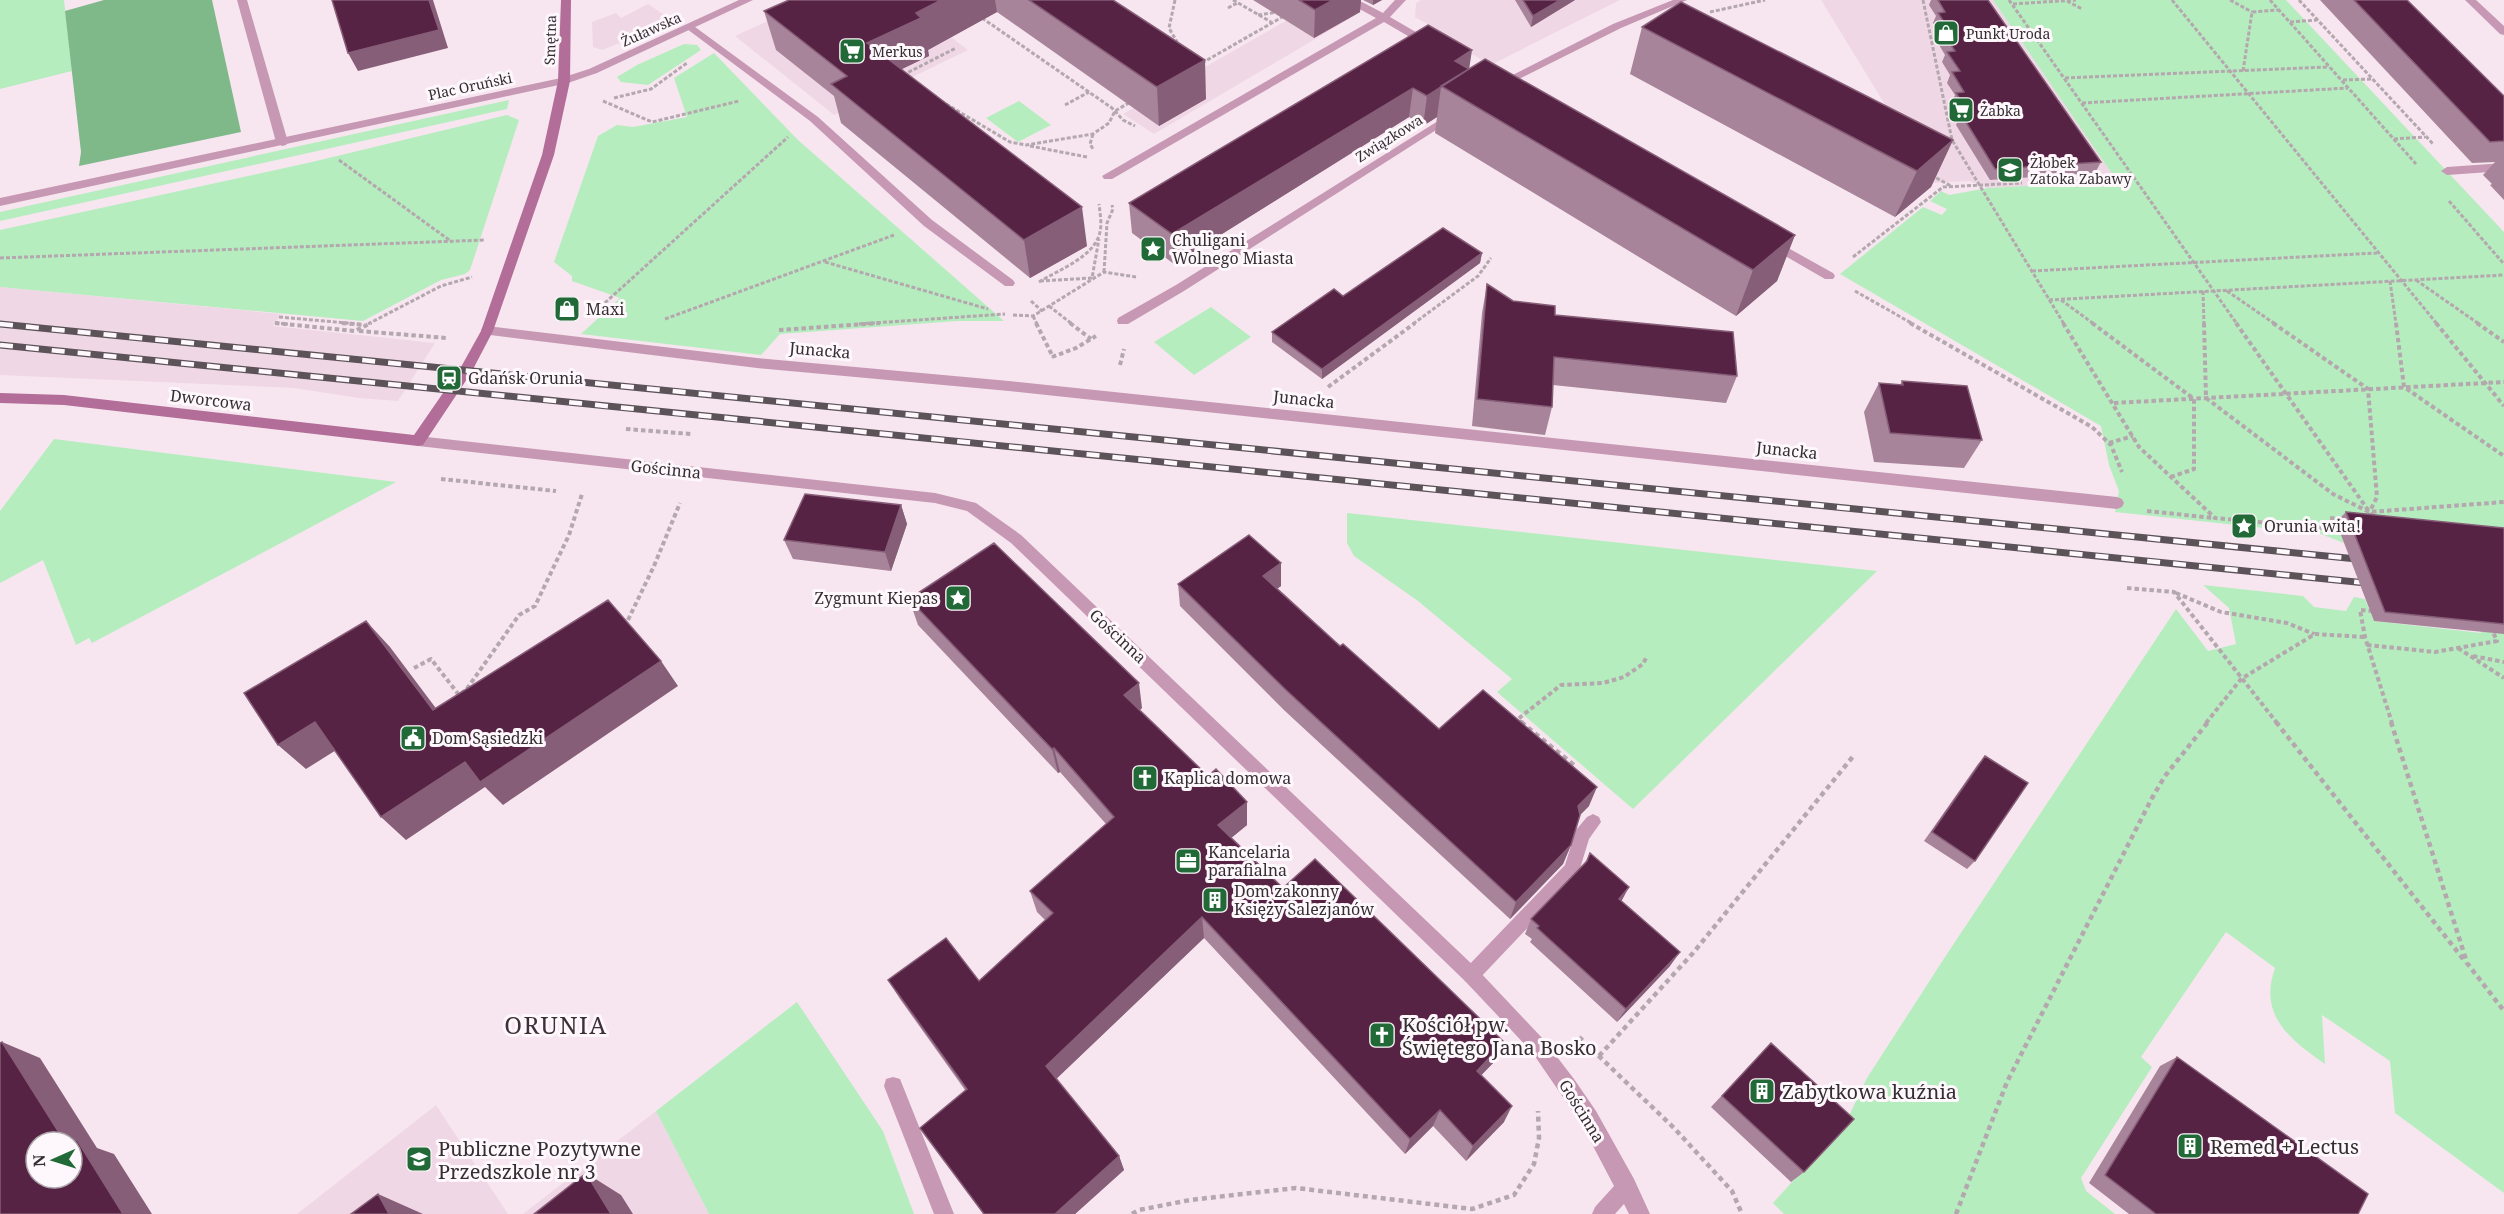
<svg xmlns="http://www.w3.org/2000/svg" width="2504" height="1214" font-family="'Noto Serif',serif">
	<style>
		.built { fill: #f0d7e5 }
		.green { fill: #b5edbf }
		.forest { fill: #7fb98a }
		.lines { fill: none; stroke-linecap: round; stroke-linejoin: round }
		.path-far2 { stroke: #b4a7ae; stroke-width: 3; stroke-dasharray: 4 2; stroke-linecap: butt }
		.path-far1 { stroke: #b4a7ae; stroke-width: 4; stroke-dasharray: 4.5 3; stroke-linecap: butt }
		.path { stroke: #b4a7ae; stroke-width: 4.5; stroke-dasharray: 5 4; stroke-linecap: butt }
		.lane { fill: #c798b4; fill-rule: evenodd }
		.street { fill: #c798b4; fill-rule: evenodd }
		.secondary { fill: #b26e98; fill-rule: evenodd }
		.rail-far1-casing { stroke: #5b5358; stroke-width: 5 }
		.rail-casing { stroke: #5b5358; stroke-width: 7 }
		.rail-far1 { stroke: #fef7fb; stroke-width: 4; stroke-dasharray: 10; stroke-linecap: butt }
		.rail { stroke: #fef7fb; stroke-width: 4.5; stroke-dasharray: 13; stroke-linecap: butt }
		.wall { fill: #a7849a }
		.shaded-wall { fill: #875e78 }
		.building { fill: #572345; stroke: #875e78; stroke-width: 1.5 }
		.labels { text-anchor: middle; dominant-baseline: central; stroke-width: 6; stroke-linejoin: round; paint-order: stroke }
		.far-street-label { font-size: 14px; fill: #342e32; stroke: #fef7fb }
		.far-poi-label { font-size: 14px; fill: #342e32; stroke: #fef7fb; text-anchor: start }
		.poi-label { font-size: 16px; fill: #342e32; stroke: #fef7fb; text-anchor: start }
		.street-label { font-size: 16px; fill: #342e32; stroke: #fef7fb }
		.near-poi-label { font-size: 20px; fill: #342e32; stroke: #fef7fb; text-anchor: start }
		.near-quarter-label { font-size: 24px; letter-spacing: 1.5px; fill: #3d3138; stroke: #fef7fb }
	</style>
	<rect width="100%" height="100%" fill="#f7e6f0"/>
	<path class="built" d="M814,0H903L968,50L834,115L735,36Z
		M1322,0H1340L1361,12L1154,134L1123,114Z
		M1421,0H1620L1491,65L1430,30L1433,27L1415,17L1416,3Z
		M1821,0H1993L2117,181L1988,188L1969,181L1933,183Z
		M648,4L672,20L645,28L648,32L602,50L593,47L592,22L616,13L621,18Z
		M0,287L281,314L273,326L435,343L398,401L359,398L294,388L0,375Z
		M436,1105L508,1214H297Z
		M656,1111L709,1214H523Z"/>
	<path class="green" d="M0,0H64L72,71L0,89Z
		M1993,0H2286L2504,232V539L2336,522L2344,543L2321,534L2115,512L2119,491L2109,465L2101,426L1840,274L1923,207L1942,215L1947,209L1930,201L1941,191L1949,195L1988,188L2117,181Z
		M684,44L697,45L701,50L648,85L621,82L617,77L637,65Z
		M714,53L798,140L1004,321H957L780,334L761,355L581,334L620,298L572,281V276L554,262L598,136L617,125L633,127L687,117L674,78Z
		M509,100L507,109L0,221V212Z
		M1019,101L1051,125L1018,142L986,118Z
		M507,115L519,120L470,270L465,274L441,280L363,321L0,287V230L312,162Z
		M1211,307L1251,337L1194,375L1154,342Z
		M54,439L396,482L92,643L89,638L76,645L43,560L0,583V511Z
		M1347,513L1877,571L1633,809L1497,692L1512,679L1418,601L1354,556L1347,543Z
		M2203,585L2303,596L2314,607L2346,611L2354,597L2365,599L2374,621L2481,633L2471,610L2504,628V1193L2395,1113L2390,1061L2322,1015L2325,1064C2290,1039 2258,1016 2275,968L2226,932L2141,1057L2152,1067L2081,1178L2086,1191L2115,1214H1784L1773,1203L1846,1122L1867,1078L1945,957L2176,609L2208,651L2236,644L2229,608Z
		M797,1002L883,1131L914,1214H709L656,1111Z"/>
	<path class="forest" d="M104,0H212L241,132L79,166L81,152L65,11Z"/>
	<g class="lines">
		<path class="path-far2" d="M1175,0L1169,28L1177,42
			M1233,0L1271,22
			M1923,0L1952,140L2064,324
			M2009,0L2237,324
			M2172,0L2437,324
			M2230,0L2252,12
			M2270,0L2416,164
			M2299,0L2434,145
			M2067,1L2082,9
			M2013,4L2076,0
			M1228,8L1237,3
			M1710,12L1765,0
			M1258,15L1278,12
			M982,18L1112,108L1123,120L1135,126
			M2290,22L2317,20
			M1202,63L1284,16
			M2243,71L2252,12L2278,10
			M903,75L956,48
			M2065,78L2329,67
			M2343,80L2371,79
			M614,98L651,89L687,63
			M603,101L652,122L739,101
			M2082,103L2348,88
			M946,104L1010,142L1026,145L1093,134L1109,123L1115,111L1132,101
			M1065,105L1089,92
			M1093,134L1090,144L1093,149
			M2394,139L2425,137
			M1030,146L1087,157
			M339,160L452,242
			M1931,175L1951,186
			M2449,201L2504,264
			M1853,257L1943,187L2022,183
			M0,258L485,240
			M825,262L988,309
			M2032,271L2377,253
			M1104,272L1107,223L1113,209L1112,205
			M2416,280L2479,324
			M1040,281L1092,278L1099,239
			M2390,281L2396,324
			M1039,282C1058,270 1095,257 1100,232C1102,223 1100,213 1099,204
			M1855,291L1913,324
			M2203,291L2204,324
			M2227,291L2275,324
			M2049,300L2504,275
			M2061,300L2094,324
			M1031,301L1042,311
			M1049,306L1072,324
			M596,311L788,137
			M1013,315L1033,316L1104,272L1136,277
			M1033,316L1037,324
			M279,317L358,324
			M665,319L894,235
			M275,323L288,324
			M368,324L441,286L472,277
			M859,324L1005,314
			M1413,324L1478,276L1491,258"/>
		<path class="path-far1" d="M275,323L355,331L371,323
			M342,323L365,325
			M1036,323L1053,357
			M1070,323L1091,339
			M1910,323L2092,427L2111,445L2122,472
			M2063,323L2139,447L2215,518L2334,529
			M2092,323L2194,399V469L2171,477
			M2204,323L2206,398L2333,494L2369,512L2504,502
			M2236,323L2373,517
			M2273,323L2368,389L2377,497L2370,511
			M2396,323L2404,387L2504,456
			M2436,323L2504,406
			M2477,323L2504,342
			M779,330L880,323
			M359,331L447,338
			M1052,357L1076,348L1096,336
			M1120,365L1124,349
			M1328,387L1415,323
			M2114,403L2504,382
			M626,429L691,434
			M2109,443L2133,436
			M441,479L556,491
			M2147,511L2214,518
			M2342,519L2330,518L2334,529L2343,534
			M2127,588L2174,592L2277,723
			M2176,593L2221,612L2287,623L2314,634
			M2373,611L2360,610L2365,637L2392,723
			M628,620L654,566L680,503
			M2367,645L2435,652L2497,641L2492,630
			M2458,648L2504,678
			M2473,656L2504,662
			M414,668L431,659L459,695L466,690L519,615L535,606L569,535L582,494
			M1523,723L1518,719L1561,685L1603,683L1624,677L1643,664L1646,658
			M2206,723L2241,679L2315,634L2365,637"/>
		<path class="path" d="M1521,722L1575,766
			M2276,722L2464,960
			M2391,722L2467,963L2504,1011
			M1579,1037L1675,1129L1732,1191L1742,1214
			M1599,1056L1693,953L1855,754
			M1132,1214L1139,1210L1190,1200L1296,1188L1472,1209L1514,1195L1534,1164L1539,1138L1538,1111
			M1956,1214L2007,1082L2152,798L2165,776L2208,722"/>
		<path class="lane" d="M237,0H247L288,142L286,145L282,146L276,142Z
			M1395,0H1406L1390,17L1433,42V46H1425L1384,22L1112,179H1104L1102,176L1376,18L1354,6V2H1362L1383,13Z
			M691,24L818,117L932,220L1013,280L1015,283L1013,286H1005L924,226L810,121L687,29L686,27Z
			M2504,163V171L2447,175L2441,171L2447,167Z
			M1772,239L1833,273L1835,276L1833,279H1825L1768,246V240Z
			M1593,814L1599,817L1601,822L1589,839L1578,875L1477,981L1471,984L1465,981L1462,975L1465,969L1565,865L1576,830L1587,817Z
			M893,1077L900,1079L954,1214H934L884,1086L886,1079Z"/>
		<path class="street" d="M739,0H753L597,73L568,83L0,206V198L561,78L589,69Z
			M1673,0H1687L1621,28L1503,87H1495L1493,85L1613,24Z
			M2465,0H2476L2504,26V35L2500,34Z
			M1454,111L1458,112V116L1184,291L1128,324H1118L1117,321L1118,318L1176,285Z
			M487,326L757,358L1009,381L2117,497L2122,499L2124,503L2122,507L2117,509L1009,391L757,368L482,334L481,331L482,328Z
			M418,436L935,493L976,503L1021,535L1477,969L1544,1040L1574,1079L1596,1111L1634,1179L1650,1214H1629L1624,1204L1615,1214H1592L1595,1207L1614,1186L1582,1125L1532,1052L1465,981L1011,543L967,511L935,503L418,446L411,441Z"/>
		<path class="secondary" d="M561,0H571L570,81L554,155L493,331L471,373L423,445L418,446L64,405L0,403V393L64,395L414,435L461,367L481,331L542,155L558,81Z"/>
		<g class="rail-far1-casing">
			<path id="rail-far1" d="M0,324H3"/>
		</g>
		<g class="rail-casing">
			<path id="rail" d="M0,324L2367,560
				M0,345L2376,584"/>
		</g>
		<use href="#rail-far1" class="rail-far1"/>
		<use href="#rail" class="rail"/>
	</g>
	<path class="wall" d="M789,0H1113L1206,99L1159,126L997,12L928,50L929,56L902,69L1087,246L1030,278L841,123L834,96L776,50L764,11Z
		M1253,0H1361L1360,12L1314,38Z
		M1363,0H1382L1373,5Z
		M1515,0H1575L1531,27Z
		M1931,0H1988L2101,162L2095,173L1990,180L1956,125L1959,117L1951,104L1955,95L1947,83L1950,75L1942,62L1945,55L1938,43L1941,35L1933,23L1936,16L1929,5Z
		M2320,0H2407L2504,96V200L2490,185L2492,184L2483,175L2495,162L2472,163Z
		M1428,25L1469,68L1795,235L1777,281L1736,316L1435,133L1437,117L1423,126L1409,117L1174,264L1132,233L1129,203Z
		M1642,27L1953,140L1931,187L1895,217L1630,74Z
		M1482,253L1480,263L1322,379L1272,342V332L1343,296Z
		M1487,284L1513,301L1737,376L1726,403L1553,385L1552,407L1545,435L1472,426L1482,313Z
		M1902,381L1982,440L1964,468L1874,462L1864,412L1879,383L1900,385Z
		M901,505L907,524L891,571L793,559L784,540Z
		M2346,512L2504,528V634L2374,621L2336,522Z
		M1178,584L1281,586L1276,589L1340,646L1439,729L1589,806L1580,815L1571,845L1563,864L1510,919L1285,711L1180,606Z
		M909,599L1142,708L1140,710L1208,776L1247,802V825L1231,838L1283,888L1504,1042L1496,1060L1481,1075L1504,1122L1466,1161L1433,1126L1405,1154L1204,938L1056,1079L1119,1156L1124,1170L1075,1214H984L965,1090L900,999L888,980L979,981L1045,920L1037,912L1030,891L1106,824L1060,772L1058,773L918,625Z
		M1985,756L1975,861L1967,869L1924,841L1978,764Z
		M1590,853L1621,901L1670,966L1617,1022L1530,942L1532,939L1525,934L1531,919L1585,863Z
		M1771,1043L1804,1172L1791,1182L1711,1107Z
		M2177,1057L2358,1214H2129L2089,1183L2160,1066Z"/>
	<path class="shaded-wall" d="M429,0H433L448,48L358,71L348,53Z
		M941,0H995L997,12L928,50L929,56L877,81L867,43L916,13Z
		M1333,0H1361L1360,12L1314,38L1315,10Z
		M1373,0H1382L1373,5Z
		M1560,0H1575L1531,27L1533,16Z
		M1472,50L1469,70L1455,61Z
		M1205,60L1206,99L1159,126L1157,87Z
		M1441,87L1437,117L1423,126L1427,96Z
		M1413,88L1409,117L1174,264L1172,234Z
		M1953,140L1931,187L1895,217L1917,171Z
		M1082,207L1087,246L1030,278L1024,240Z
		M1795,235L1777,281L1736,316L1753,270Z
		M1482,253L1480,263L1322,379V369Z
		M901,505L907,524L891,571L885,552Z
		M1281,563V586L1263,599V576Z
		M366,621L390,647L456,735L433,710Z
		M661,661L678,686L503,805L485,787L406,840L381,817L465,762Z
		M1139,683L1142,708L1128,719L1124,695Z
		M315,722L341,747L306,769L278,745Z
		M1054,748L1060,772L1058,773L1052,749Z
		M1597,787L1589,806L1570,825L1578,806Z
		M1247,802V825L1219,848L1218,825Z
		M1571,845L1563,864L1510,919L1516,902Z
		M1629,887L1621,902L1619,899Z
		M1202,917L1204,938L1052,1083L1046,1066Z
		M1680,952L1670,966L1617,1022L1626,1009Z
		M2,1042L40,1058L97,1148L114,1154L152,1214H123L72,1149V1142H65Z
		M1504,1042L1496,1060L1469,1088L1477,1071Z
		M1512,1106L1504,1122L1466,1161L1473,1146Z
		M1440,1110L1433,1126L1405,1154L1410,1139Z
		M1119,1156L1124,1170L1075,1214H1055Z
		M586,1173L621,1195L633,1214H611Z
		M378,1194L423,1214H389Z"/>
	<path class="building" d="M332,0H429L439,30L348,53Z
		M789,0H941L916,13L921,18L867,43L1082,207L1024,240L831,84L847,76L764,11Z
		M1029,0H1113L1205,60L1157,87Z
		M1299,0H1333L1315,10Z
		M1523,0H1560L1533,16Z
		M1938,0H1988L2101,162L1995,169L1961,114L1969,113L1956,93L1964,92L1952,72L1960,71L1947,52L1955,51L1942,32L1950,31L1938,13L1945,12Z
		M2354,0H2407L2504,96V141L2490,142Z
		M1681,2L1953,140L1917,171L1642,27Z
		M1428,25L1472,50L1455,61L1469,69L1427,96L1413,88L1172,234L1129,203Z
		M1485,59L1795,235L1753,270L1441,86Z
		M1443,228L1482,253L1322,369L1272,332L1334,289L1343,296Z
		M1487,284L1513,301L1555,306V315L1733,332L1737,376L1554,357L1552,407L1477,399Z
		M1902,381L1967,386L1982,440L1890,433L1879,383L1903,385Z
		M805,494L901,505L885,552L784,540Z
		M2346,512L2504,528V624L2385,612Z
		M1249,535L1281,563L1263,576L1340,646L1343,644L1439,729L1483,690L1597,787L1578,806L1580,815L1571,845L1516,902L1286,690L1178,584Z
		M994,543L1139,683L1124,695L1208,776L1216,769L1247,802L1218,825L1283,888L1315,859L1504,1042L1477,1071L1512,1106L1473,1146L1440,1110L1410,1139L1202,917L1046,1066L1119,1156L1055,1214H984L920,1128L967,1089L888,980L946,938L979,981L1053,913L1030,891L1114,817L1054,748L1052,749L909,599Z
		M608,600L661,661L480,782L465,762L381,817L315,722L278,745L244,693L366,621L433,710Z
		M1985,756L2028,783L1975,861L1932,832Z
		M1590,853L1629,887L1619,899L1680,952L1626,1009L1537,928L1539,926L1531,919L1587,861Z
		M2,1042L65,1142H36V1178H72V1144L77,1140L123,1214H0V1043Z
		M1771,1043L1854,1119L1804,1172L1722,1096Z
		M2177,1057L2368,1194L2358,1214H2156L2105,1175Z
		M586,1173L611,1214H534Z
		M378,1194L389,1214H351Z"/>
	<defs>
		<g id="shop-square" transform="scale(1.35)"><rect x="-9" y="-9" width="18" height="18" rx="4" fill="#216a37" stroke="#fef7fb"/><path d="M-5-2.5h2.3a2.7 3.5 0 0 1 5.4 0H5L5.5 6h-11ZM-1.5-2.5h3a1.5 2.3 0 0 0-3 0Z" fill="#fff"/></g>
		<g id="supermarket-square" transform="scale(1.35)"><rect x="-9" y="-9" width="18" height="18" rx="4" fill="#216a37" stroke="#fef7fb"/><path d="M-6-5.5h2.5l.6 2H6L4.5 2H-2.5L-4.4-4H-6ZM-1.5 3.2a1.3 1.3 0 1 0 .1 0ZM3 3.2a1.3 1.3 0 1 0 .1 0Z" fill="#fff"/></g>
		<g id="school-square" transform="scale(1.35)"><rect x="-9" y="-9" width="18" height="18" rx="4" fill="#216a37" stroke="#fef7fb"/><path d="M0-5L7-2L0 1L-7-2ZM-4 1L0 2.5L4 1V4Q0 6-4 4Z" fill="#fff"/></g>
		<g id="sight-square" transform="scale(1.35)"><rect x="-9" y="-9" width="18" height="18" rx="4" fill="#216a37" stroke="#fef7fb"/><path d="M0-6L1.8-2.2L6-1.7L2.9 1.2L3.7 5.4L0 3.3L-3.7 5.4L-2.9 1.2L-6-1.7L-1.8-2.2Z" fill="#fff"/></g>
		<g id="station-square" transform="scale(1.35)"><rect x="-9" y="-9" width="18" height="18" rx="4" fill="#216a37" stroke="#fef7fb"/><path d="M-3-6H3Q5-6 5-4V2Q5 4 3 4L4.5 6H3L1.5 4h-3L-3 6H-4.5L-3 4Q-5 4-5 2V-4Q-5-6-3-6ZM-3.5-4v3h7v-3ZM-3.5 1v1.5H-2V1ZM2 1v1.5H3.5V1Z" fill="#fff"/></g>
		<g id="civic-square" transform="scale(1.35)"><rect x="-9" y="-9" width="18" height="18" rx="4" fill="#216a37" stroke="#fef7fb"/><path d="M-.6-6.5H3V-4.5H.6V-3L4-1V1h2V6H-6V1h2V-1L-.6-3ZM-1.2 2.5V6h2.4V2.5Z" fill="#fff"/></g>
		<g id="church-square" transform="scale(1.35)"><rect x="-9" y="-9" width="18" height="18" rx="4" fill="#216a37" stroke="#fef7fb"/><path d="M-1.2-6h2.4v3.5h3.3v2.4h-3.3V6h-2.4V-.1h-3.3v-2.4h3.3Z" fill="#fff"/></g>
		<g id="office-square" transform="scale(1.35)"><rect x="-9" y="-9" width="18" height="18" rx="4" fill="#216a37" stroke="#fef7fb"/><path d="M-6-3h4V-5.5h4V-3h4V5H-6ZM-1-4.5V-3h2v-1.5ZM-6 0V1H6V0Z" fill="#fff"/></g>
		<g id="building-square" transform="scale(1.35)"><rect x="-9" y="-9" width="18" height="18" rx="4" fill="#216a37" stroke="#fef7fb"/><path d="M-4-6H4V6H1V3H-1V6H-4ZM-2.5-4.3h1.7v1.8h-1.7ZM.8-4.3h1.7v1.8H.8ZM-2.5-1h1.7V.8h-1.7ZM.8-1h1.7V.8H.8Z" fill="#fff"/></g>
	</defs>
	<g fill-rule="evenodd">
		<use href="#shop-square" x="1946" y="33"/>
		<use href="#supermarket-square" x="852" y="51"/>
		<use href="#supermarket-square" x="1961" y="110"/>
		<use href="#school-square" x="2010" y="170"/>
		<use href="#sight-square" x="1153" y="249"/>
		<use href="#shop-square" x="567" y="309"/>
		<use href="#station-square" x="449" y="378"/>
		<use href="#sight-square" x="2244" y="526"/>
		<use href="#sight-square" x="958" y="598"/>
		<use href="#civic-square" x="413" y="738"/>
		<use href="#church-square" x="1145" y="778"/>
		<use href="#office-square" x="1188" y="861"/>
		<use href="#building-square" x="1215" y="900"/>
		<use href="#church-square" x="1382" y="1035"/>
		<use href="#building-square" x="1762" y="1091"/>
		<use href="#building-square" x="2190" y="1146"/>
		<use href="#school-square" x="419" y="1159"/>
	</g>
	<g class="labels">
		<g class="far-street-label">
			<text transform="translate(651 29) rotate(-24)">Żuławska</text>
			<text transform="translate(550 40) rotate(-88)">Smętna</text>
			<text transform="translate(470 86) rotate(-12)">Plac Oruński</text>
			<text transform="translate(1389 138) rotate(-32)">Związkowa</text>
		</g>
		<g class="far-poi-label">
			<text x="1966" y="33">Punkt Uroda</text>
			<text x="872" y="51">Merkus</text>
			<text x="1980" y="110">Żabka</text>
			<text x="2030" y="162">Żłobek<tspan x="2030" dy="16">Zatoka Zabawy</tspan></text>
		</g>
		<g class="poi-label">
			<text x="1172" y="240">Chuligani<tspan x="1172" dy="18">Wolnego Miasta</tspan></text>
			<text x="586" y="309">Maxi</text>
			<text x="468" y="378">Gdańsk Orunia</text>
			<text x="2264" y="526">Orunia wita!</text>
			<text x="938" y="598" text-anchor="end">Zygmunt Kiepas</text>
			<text x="432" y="738">Dom Sąsiedzki</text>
			<text x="1164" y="778">Kaplica domowa</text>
			<text x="1208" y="852">Kancelaria<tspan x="1208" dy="18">parafialna</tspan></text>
			<text x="1234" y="891">Dom zakonny<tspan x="1234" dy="18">Księży Salezjanów</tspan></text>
		</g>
		<g class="street-label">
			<text transform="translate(820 350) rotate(5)">Junacka</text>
			<text transform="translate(1304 399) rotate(6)">Junacka</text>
			<text transform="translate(211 400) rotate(7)">Dworcowa</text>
			<text transform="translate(1787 450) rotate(6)">Junacka</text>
			<text transform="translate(666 469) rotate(6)">Gościnna</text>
			<text transform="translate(1118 636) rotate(43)">Gościnna</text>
			<text transform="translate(1582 1111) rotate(58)">Gościnna</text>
		</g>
		<g class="near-poi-label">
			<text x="1402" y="1024">Kościół pw.<tspan x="1402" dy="23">Świętego Jana Bosko</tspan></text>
			<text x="1782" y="1091">Zabytkowa kuźnia</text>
			<text x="2210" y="1146">Remed + Lectus</text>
			<text x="438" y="1148">Publiczne Pozytywne<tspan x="438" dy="23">Przedszkole nr 3</tspan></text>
		</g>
		<g class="near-quarter-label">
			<text x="556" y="1024">ORUNIA</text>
		</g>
	</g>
	<g transform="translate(54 1160) rotate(267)"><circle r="28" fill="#fef7fb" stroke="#ada7ab" stroke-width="1.5"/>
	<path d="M0-4.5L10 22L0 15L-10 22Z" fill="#216a37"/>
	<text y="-9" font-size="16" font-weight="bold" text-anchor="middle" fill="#342e32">N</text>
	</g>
</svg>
